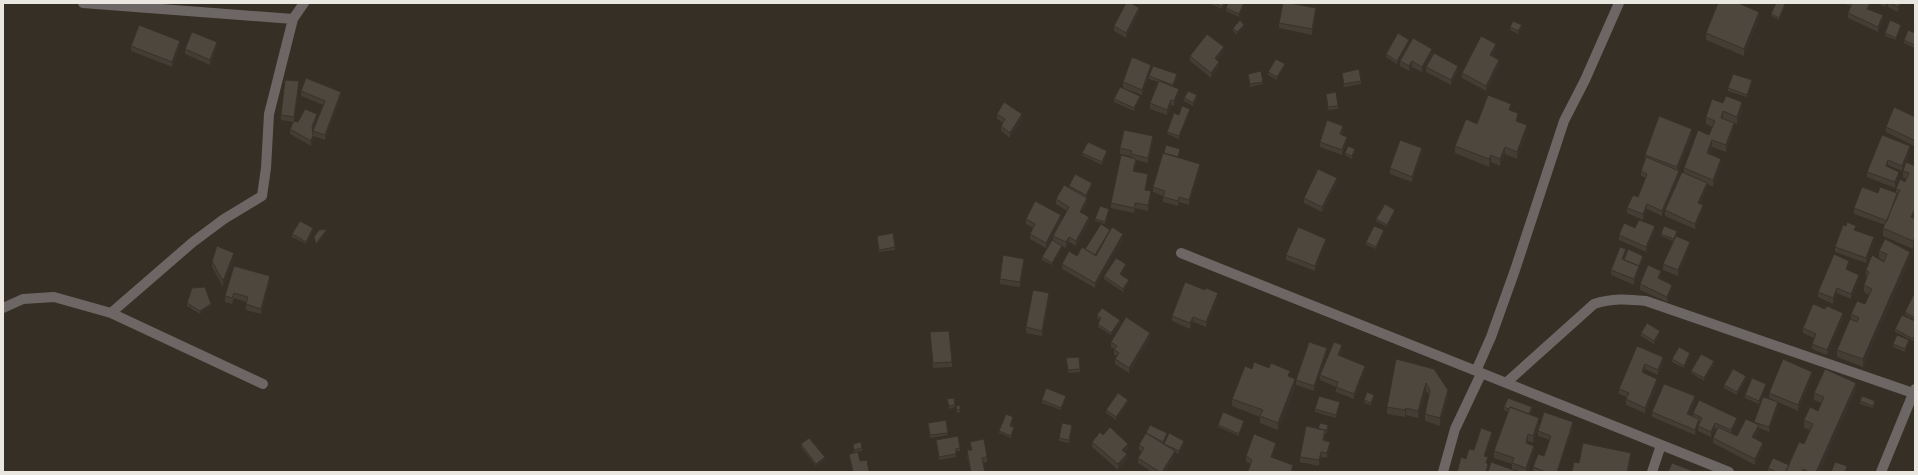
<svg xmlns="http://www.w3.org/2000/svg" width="1918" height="475" font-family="Helvetica,sans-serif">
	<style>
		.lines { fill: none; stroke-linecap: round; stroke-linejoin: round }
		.minor { stroke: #6c6764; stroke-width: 10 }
		.tertiary { stroke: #6c6764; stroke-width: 10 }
		.wall { fill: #433d34 }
		.shaded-wall { fill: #37322b }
		.building { fill: #4e473d; stroke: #37322b }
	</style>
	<rect width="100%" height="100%" fill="#362f25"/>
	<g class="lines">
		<path class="minor" d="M83,3L293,19
			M1181,253L1729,472
			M3,308L23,299L54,297L111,313L263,384
			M111,313L193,242L224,219L262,196L266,168L269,114L293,19L304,3
			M1476,371L1491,337L1515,270L1564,121L1585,80L1619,3
			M1506,383L1594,304C1612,298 1627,299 1646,301L1913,393
			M1443,472L1455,429L1481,374
			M1652,472L1661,445"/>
		<path class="tertiary" d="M1881,472L1915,389"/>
	</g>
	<path class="wall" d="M1211,3H1225L1222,9L1211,4Z
		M1245,3L1239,17L1226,11V8Z
		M1845,3H1872L1869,9L1883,20L1878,32L1848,18V13L1851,6L1845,4Z
		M1878,3H1887L1885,7Z
		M1888,3H1902L1898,12L1888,7Z
		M1785,7L1779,20L1771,16V14Z
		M1139,13L1126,38L1114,31V26Z
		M1316,13L1312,35L1279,28V23Z
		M1759,19L1744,56L1706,40V33Z
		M1244,27L1237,35L1233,31V28Z
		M1510,27L1522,28L1518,34L1510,30Z
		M1901,28L1896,40L1885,36V33Z
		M1915,33L1914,48L1904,43V40Z
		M1409,43L1397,64L1386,57V54Z
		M131,46H180L172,67L131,51Z
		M217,48L210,65L185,54V49Z
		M1496,49L1492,56L1499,65L1486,91L1462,78V73Z
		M1224,52L1217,60L1219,67L1211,78L1190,61V56Z
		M1432,54L1422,72L1412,67L1409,71L1400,66V61Z
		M1285,66L1277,80L1268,75V72Z
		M1426,67L1458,71L1451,85L1426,72Z
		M1151,70L1142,95L1123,88V82Z
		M1342,73L1361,81V84L1344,87Z
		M1248,74L1263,82V84L1250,87Z
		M1149,76L1177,77L1173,87L1179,94L1174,106L1171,105L1167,115L1150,109V103L1158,82L1149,79Z
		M1752,83L1747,97L1728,91V88Z
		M299,87L294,121L298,122L317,120L313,131V140L311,146L290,134V129L293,122L281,120V115Z
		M301,91L341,97L325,140L313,136V131L323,105L301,96Z
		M1326,94L1338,106V109L1328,110Z
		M1184,98H1197L1193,106L1184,101Z
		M1114,99H1140L1134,111L1114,102Z
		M1723,103L1742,109L1737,124L1734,123V130L1726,152L1712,147L1710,154L1721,166L1713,187L1707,184V188L1700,204L1703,210L1695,229L1665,216V210L1684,173V168L1709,135L1712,127L1706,124V117Z
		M1511,110L1518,121V122L1527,133L1517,159L1505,154L1500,166L1491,162L1489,167L1455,153V146L1477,124Z
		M1190,111L1179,139L1167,134V132L1179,115Z
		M997,114L1022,119L1010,138L1001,131V126L1003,123L997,119Z
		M1915,117V152V145L1914,146L1886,132V127Z
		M1343,131L1342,135L1347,142L1342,155L1320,147V142Z
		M1692,134L1678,171L1679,176L1662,216L1647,209L1643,220L1627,213V208L1638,197L1646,178L1641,176V171L1645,160V155Z
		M1882,135L1910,152L1902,171L1888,165V167L1899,177L1895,188L1867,177V172Z
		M1153,142L1148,163L1136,160V164L1134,171L1148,179L1146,190L1151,196L1148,211L1135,208L1134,213L1111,208V203L1131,158V156L1120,154V148Z
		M1166,145L1180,152L1178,158L1200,169L1189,205L1179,202L1178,206L1163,202V196L1153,192V187L1164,153Z
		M1355,152L1352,159L1345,155V153Z
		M1082,153L1107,154L1102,165L1082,155Z
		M1422,153L1412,182L1390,174V168Z
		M1915,158V216L1913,218V249L1883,236V228L1885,225L1854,214V208L1878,193H1896V189L1905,182L1906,179L1903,178V171L1914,166V160Z
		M1337,183L1322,212L1304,203V198Z
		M1092,185L1086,197L1087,203L1082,213L1089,223L1076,246L1069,242L1066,248L1053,241V236L1067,211L1056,204V199L1069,188V186Z
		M1109,211L1105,224L1095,221V219Z
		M1395,213L1387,227L1376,221V219Z
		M1026,219L1061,220L1046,248L1030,239V234L1033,228L1026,224Z
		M1635,228L1655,231L1646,252L1619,240V235Z
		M1856,230L1874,242L1866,263L1835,252V247Z
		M313,231L306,244L292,237V234Z
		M1384,233L1376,249L1366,245V242Z
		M1661,234H1677L1676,236L1690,247L1678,276L1663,270V264L1673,241L1661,236Z
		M877,236L895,247V250L879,252Z
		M1123,239L1095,288L1062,269V264L1077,256L1085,249Z
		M1326,244L1315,271L1286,260V255Z
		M1062,249L1052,265L1042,260V257Z
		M1879,251L1910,259L1863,367L1837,357V350L1851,319V314L1865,304L1869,295L1864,292V285L1867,278H1866V270L1884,262V261L1879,258Z
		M1626,254L1643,258L1639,268V271L1634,285L1611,275V270Z
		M234,258L223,287L212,267V261Z
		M1024,264L1020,287L1000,284V279Z
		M234,266L270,282L261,314L246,310V302L234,298L232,304L225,302V296Z
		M1849,266L1847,270L1859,280L1851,299L1837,293L1833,304L1818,297V292Z
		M1126,267L1121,275L1129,283L1123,292L1104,279V276Z
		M1661,276L1660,279L1672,290L1667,302L1640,290V284Z
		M1915,295V320L1905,315V312Z
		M1218,298L1206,327L1193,322L1190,329L1172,321V316Z
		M1049,299L1042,336L1026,333V327Z
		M187,303L211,306L200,314L187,306Z
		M1825,309L1843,318L1827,355L1812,349V344L1814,338L1803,333V328Z
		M1097,315L1120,323L1111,335L1098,327V324L1100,320L1097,318Z
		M1915,321V338L1913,341L1895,332V329Z
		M930,332L952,362V367L933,368Z
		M1641,333L1660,334L1654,344L1641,336Z
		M1150,338L1129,373L1115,364V359L1117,356L1114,355V349L1111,347V342Z
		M1909,342L1905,352L1893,347V344Z
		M1637,346L1663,363L1658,375L1645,369L1644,373L1657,384L1645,413L1626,405V399L1627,397L1619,394V389Z
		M1342,350L1340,356L1365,371L1354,399L1336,392V387L1320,380V375Z
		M1327,353L1314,391L1296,385V380Z
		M1690,356L1684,368L1672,362V359Z
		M1066,358L1080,369V372L1068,373Z
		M1396,359L1448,397L1440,426L1425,421V414L1429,395L1426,391L1418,418L1406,415L1405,417L1387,414V407Z
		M1714,364L1704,381L1691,373V371Z
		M1252,369L1290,377L1295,387L1278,430L1260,423V417L1232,406V399Z
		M1812,377L1798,411L1778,402V407L1769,432L1759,428V431L1755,438L1763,448L1755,465L1713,443V438L1717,429L1715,428L1711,437L1698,431V426L1695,435L1652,417V412L1695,402L1689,415L1693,416V413L1737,423L1732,434L1737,436L1754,423V422L1774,400L1769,398V393Z
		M1746,379L1737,395L1724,388V385Z
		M1766,386L1759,404L1745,398V395Z
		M1856,390L1819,472H1770L1768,471V468L1789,465L1804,444L1810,430L1804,428V420L1818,411L1822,403L1814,400V393Z
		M1066,398L1061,410L1042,403V400Z
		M1374,398L1371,405L1364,403V400Z
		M947,399L955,405V407L949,409Z
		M1860,401L1875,403L1873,408L1860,404Z
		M1128,403L1116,420L1106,413V410Z
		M960,405V412L957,413L956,406Z
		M1340,405L1336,418L1315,412V409Z
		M1504,407L1532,410L1530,414L1539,425L1533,443L1528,441V444L1534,453L1528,472H1488L1512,470V464L1494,458V451L1508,412L1504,410Z
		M1013,420L1011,426L1014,430L1011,438L999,433V431Z
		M928,423L948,433V435L930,438Z
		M1244,424L1239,436L1218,427V425Z
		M1072,427L1069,443L1059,441V438Z
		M1573,427L1558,472H1533V467L1544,456L1550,440L1538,436V431Z
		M1328,428L1326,434H1325L1324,441L1330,447L1327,458L1321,457L1319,466L1300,462V457L1318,429Z
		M1146,434L1167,436L1163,444L1164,445L1184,443L1179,454L1175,452V456L1165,472H1152L1138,463V458L1142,452L1139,450V445Z
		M1103,435L1128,449L1125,452L1127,459L1118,470L1092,447V442Z
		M936,440L960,448V451H956V457L939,460Z
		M970,442L987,457V462L983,463L985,472H971L967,456V450H971Z
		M801,444L825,460L816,466L801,447Z
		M853,444L862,448V451L854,452Z
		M1276,448L1272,457L1293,471V472H1248L1251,464L1246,462V456Z"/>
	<path class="shaded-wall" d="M1224,3H1225L1222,9V7Z
		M1244,3H1245V4L1239,17V14Z
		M1315,3H1319L1313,7V4Z
		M1870,3H1872L1867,14V9Z
		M1900,3H1902L1898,12V7Z
		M1785,4V7L1779,20V18Z
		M1139,8V13L1126,38V33Z
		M1316,8V13L1312,35V29Z
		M1759,12V19L1744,56V49Z
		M1883,15V20L1878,32V27Z
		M1244,25V27L1237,35V32Z
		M1522,25V28L1518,34V31Z
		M1901,25V28L1896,40V38Z
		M1409,40V43L1397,64V61Z
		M180,41V46L172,67V62Z
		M217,42V48L210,65V60Z
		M1496,44V49L1490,60V55Z
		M1224,47V52L1215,64V58Z
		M1432,49V54L1422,72V67Z
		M1499,60V65L1486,91V86Z
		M1412,61V67L1409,71V66Z
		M1219,62V67L1211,78V73Z
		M1285,64V66L1277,80V77Z
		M1151,65V70L1142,95V90Z
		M1458,66V71L1451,85V80Z
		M1177,74V77L1173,88V85Z
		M1752,80V83L1747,97V95Z
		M299,81V87L294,122V117Z
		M1179,89V94L1174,106V101Z
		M341,92V97L325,140V135Z
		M1197,95V98L1193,106V103Z
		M1140,96V99L1134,111V108Z
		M1171,100V105L1167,115V110Z
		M1742,102V109L1737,124V117Z
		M1190,109V111L1179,139V136Z
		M1723,111V119L1721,118Z
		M1518,113V121L1516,128V121Z
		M317,114V120L312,132V127Z
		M1022,114V119L1010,138V133Z
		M1734,123V130L1726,152V145Z
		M1527,125V133L1517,159V152Z
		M1343,126V131L1340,140V134Z
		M1692,129V134L1677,173V167Z
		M313,135V140L311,146V141Z
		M1153,136V142L1148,163V158Z
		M1347,137V142L1342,155V150Z
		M1712,140V147L1707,160V153Z
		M1910,146V152L1902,171V166Z
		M1505,147V154L1500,166V159Z
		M1422,148V153L1412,182V177Z
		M1355,149V152L1352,159V156Z
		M1107,151V154L1102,165V162Z
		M1491,155V162L1489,167V159Z
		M1136,159V164L1133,176V171Z
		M1721,159V166L1713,187V180Z
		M1888,160V165L1886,171V166Z
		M1200,164V169L1189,205V200Z
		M1679,171V176L1662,216V211Z
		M1899,172V177L1895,188V182Z
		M1148,174V179L1145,195V190Z
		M1337,178V183L1322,212V207Z
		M1092,183V185L1086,198V195Z
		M1707,183V188L1698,208V203Z
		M1151,191V196L1148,211V205Z
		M1179,197V202L1178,206V201Z
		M1087,198V203L1080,217V212Z
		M1647,204V209L1643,220V214Z
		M1703,205V210L1695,229V224Z
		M1915,208V216L1911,224V217Z
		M1109,209V211L1105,224V222Z
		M1395,210V213L1387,227V225Z
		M1061,215V220L1046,248V243Z
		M1089,217V223L1076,246V241Z
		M1655,226V231L1646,252V247Z
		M313,228V231L306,244V242Z
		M327,229V232L316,247V244Z
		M1111,230L1094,258V255Z
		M1384,230V233L1376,249V247Z
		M1123,234V239L1095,288V283Z
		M1069,237V242L1066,248V242Z
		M1874,237V242L1866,263V258Z
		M1915,237V244L1913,249V241Z
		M1326,239V244L1315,271V266Z
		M1690,242V247L1678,276V270Z
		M1062,246V249L1052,265V263Z
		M1626,249V254L1622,264V259Z
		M1910,252V259L1863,367V359Z
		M234,253V258L223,287V281Z
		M1643,256V258L1639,268V271L1634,285V279Z
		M1024,259V264L1020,287V282Z
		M1849,261V266L1846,275V269Z
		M1126,264V267L1120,277V274Z
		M1661,271V276L1658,283V278Z
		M1859,275V280L1851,299V294Z
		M270,276V282L261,314V309Z
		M1129,280V283L1123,292V289Z
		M1672,285V290L1667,302V297Z
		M1837,288V293L1833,304V298Z
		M1049,293V299L1042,336V331Z
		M1218,293V298L1206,327V322Z
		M211,304V306L200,314V311Z
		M1843,313V318L1827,355V350Z
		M1193,317V322L1190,329V323Z
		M1120,320V323L1111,335V333Z
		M1660,331V334L1654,344V341Z
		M1150,333V338L1129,373V368Z
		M1909,340V342L1905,352V349Z
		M1342,345V350L1338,360V355Z
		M1327,348V353L1314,391V386Z
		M1690,353V356L1684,368V366Z
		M1663,357V363L1658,375V370Z
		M1714,361V364L1704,381V378Z
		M1645,364V369L1642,377V372Z
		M1365,366V371L1354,399V394Z
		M1812,372V377L1798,411V405Z
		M1746,376V379L1737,395V392Z
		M1295,379V387L1278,430V423Z
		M1657,379V384L1645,413V408Z
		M1426,383V391L1418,418V411Z
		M1856,383V390L1819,472H1816Z
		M1766,384V386L1759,404V401Z
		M1448,390V397L1440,426V418Z
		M1374,395V398L1371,405V403Z
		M1066,396V398L1061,410V408Z
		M1695,396V402L1687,419V414Z
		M1128,400V403L1116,420V417Z
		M1340,402V405L1336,418V415Z
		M1778,402V407L1769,432V427Z
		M1406,408V415L1405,417V410Z
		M1013,417V420L1010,429V426Z
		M1539,418V425L1533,443V436Z
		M1737,418V423L1731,436V430Z
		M1699,419V424L1695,435V430Z
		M1244,421V424L1239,436V434Z
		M1573,422V427L1558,472H1557Z
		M1715,423V428L1711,437V432Z
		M1759,425V431L1752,442V437Z
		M1014,427V430L1011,438V436Z
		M1325,430V436L1323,446V440Z
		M1492,432V437L1484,461V456Z
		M1167,433V436L1163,445V442Z
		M1528,434V441L1526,450V443Z
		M1184,441V443L1179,454V451Z
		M1330,442V447L1327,458V453Z
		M1276,443V448L1271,462V457Z
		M1763,443V448L1755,465V459Z
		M1128,444V449L1122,455V450Z
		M1534,446V453L1528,472H1526V468Z
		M1175,451V456L1165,472H1162Z
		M1321,452V457L1319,466V460Z
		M1631,453V460L1629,472H1627Z
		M1127,454V459L1118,470V464Z
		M825,457V460L816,466V464Z
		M1488,464V469L1487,472H1486Z
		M1293,465V472H1291Z"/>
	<path class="building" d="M1126,3H1131L1139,8L1126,33L1114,26Z
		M1215,3H1224L1222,7Z
		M1228,3H1244L1239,14L1226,8Z
		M1283,3H1289L1316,8L1312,29L1279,23Z
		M1718,3H1738L1759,12L1744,49L1706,33Z
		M1776,3H1782L1785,4L1779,18L1771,14Z
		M1852,3H1870L1867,9L1883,15L1878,27L1848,13Z
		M1890,3H1900L1898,7Z
		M1240,20L1244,25L1237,32L1233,28Z
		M1890,20L1901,25L1896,38L1885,33Z
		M1513,21L1522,25L1518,31L1510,27Z
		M139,25L180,41L172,62L131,46Z
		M1908,30L1915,33V43L1914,45L1904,40Z
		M192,32L217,42L210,60L185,49Z
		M1398,33L1409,40L1397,61L1386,54Z
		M1207,34L1224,47L1215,58L1219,62L1211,73L1190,56Z
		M1481,36L1496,44L1490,55L1499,60L1486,86L1462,73Z
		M1413,38L1432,49L1422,67L1412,61L1409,66L1400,61Z
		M1434,53L1458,66L1451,80L1426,67Z
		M1132,57L1151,65L1142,90L1123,82Z
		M1276,59L1285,64L1277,77L1268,72Z
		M1153,66L1177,74L1173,85L1149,76Z
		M1359,69L1361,81L1344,84L1342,73Z
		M1261,71L1263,82L1250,84L1248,74Z
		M1733,74L1752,80L1747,95L1728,88Z
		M306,78L341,92L325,135L313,131L325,101L301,91Z
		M285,80L299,81L294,117L281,115Z
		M1159,81L1179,89L1174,101L1171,100L1167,110L1150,103Z
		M1120,87L1140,96L1134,108L1114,99Z
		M1188,91L1197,95L1193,103L1184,98Z
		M1336,92L1338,106L1328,107L1326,94Z
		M1488,95L1511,104L1509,110L1518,113L1516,121L1527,125L1517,152L1505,147L1500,159L1491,155L1489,159L1455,146L1466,119L1477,124Z
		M1726,96L1742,102L1737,117L1723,111L1721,118L1734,123L1726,145L1712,140L1707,153L1721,159L1713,180L1684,168L1698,130L1709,135L1715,121L1706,117L1712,99L1723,103Z
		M1004,102L1022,114L1010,133L1001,126L1005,119L997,114Z
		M1182,106L1190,109L1179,136L1167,132L1174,113L1179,115Z
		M1894,107L1915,117V139L1914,140L1886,127Z
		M305,109L317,114L312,127L313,135L311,141L290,129L294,121L298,122Z
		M1659,116L1692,129L1677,167L1645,155Z
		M1327,120L1343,126L1340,134L1347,137L1342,150L1320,142Z
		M1124,130L1153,136L1148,158L1131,154L1132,151L1120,148Z
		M1882,135L1910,146L1902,166L1888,160L1886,166L1899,172L1895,182L1867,172Z
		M1400,140L1422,148L1412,177L1390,168Z
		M1088,142L1107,151L1102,162L1082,153Z
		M1166,145L1180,149L1178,157L1164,153Z
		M1348,146L1355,149L1352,156L1345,153Z
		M1163,153L1200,164L1189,200L1179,197L1178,201L1163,197L1165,191L1153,187Z
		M1121,155L1136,159L1133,171L1148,174L1145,190L1151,191L1148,205L1135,203L1134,208L1111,203Z
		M1646,157L1679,171L1662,211L1647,204L1643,214L1627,208L1633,195L1638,197L1647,174L1641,171Z
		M1906,162L1915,166V209L1911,217L1915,219V237L1913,241L1883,228L1900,190L1896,189L1900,179L1905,182L1909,173L1903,171Z
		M1318,169L1337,178L1322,207L1304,198Z
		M1682,172L1707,183L1698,203L1703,205L1695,224L1665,210Z
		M1075,174L1092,183L1086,195L1069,186Z
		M1064,185L1087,198L1080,212L1089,217L1076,241L1069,237L1066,242L1053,236L1069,207L1056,199Z
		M1862,187L1878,193L1880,187L1897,193L1887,221L1854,208Z
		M1035,201L1061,215L1046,243L1030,234L1035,224L1026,219Z
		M1385,204L1395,210L1387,225L1376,219Z
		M1100,206L1109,209L1105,222L1095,219Z
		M1639,220L1655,226L1646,247L1619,235L1624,223L1635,228Z
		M300,221L313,228L306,242L292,234Z
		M1847,222L1856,226L1854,230L1874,237L1866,258L1835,247L1843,225L1846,226Z
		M1101,224L1110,230L1095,255L1085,249Z
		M1374,226L1384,230L1376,247L1366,242Z
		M1664,226L1677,231L1674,239L1661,234Z
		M1112,227L1123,234L1095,283L1062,264L1069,251L1077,256L1082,247L1096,256Z
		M1298,227L1326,239L1315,266L1286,255Z
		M327,229L316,244L314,237L319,230Z
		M893,233L895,247L879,250L877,236Z
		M1676,236L1690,242L1678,270L1663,264Z
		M1885,239L1910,252L1863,359L1837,350L1850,319L1857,322L1859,318L1851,314L1857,301L1865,304L1872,289L1864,285L1869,272L1866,270L1872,255L1884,262L1887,254L1879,251Z
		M1052,240L1062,246L1052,263L1042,257Z
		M217,246L234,253L223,281L212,261Z
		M1620,247L1626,249L1622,259L1639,266L1634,279L1611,270Z
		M1628,249L1643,256L1639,266L1624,260Z
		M1834,254L1849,261L1846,269L1859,275L1851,294L1837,288L1833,298L1818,292Z
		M1003,255L1024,259L1020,282L1000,279Z
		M1116,258L1126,264L1120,274L1129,280L1123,289L1104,276Z
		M1648,265L1661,271L1658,278L1672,285L1667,297L1640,284Z
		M234,266L270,276L261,309L246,304L248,297L234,293L232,298L225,296Z
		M1185,282L1205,290L1206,288L1218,293L1206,322L1193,317L1190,323L1172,316Z
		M205,287L211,304L200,311L187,303L192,288Z
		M1033,290L1049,293L1042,331L1026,327Z
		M1914,294L1915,295V318L1905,312Z
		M1813,304L1825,309L1827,306L1843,313L1827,350L1812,344L1816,334L1803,328Z
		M1102,308L1120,320L1111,333L1098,324L1101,318L1097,315Z
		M1902,315L1915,321V335L1913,339L1895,329Z
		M1126,317L1150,333L1129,368L1115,359L1119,353L1114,349L1117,346L1111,342Z
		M1647,323L1660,331L1654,341L1641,333Z
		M949,331L952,362L933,363L930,332Z
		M1897,335L1909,340L1905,349L1893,344Z
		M1309,342L1327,348L1314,386L1296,380Z
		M1334,342L1342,345L1338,355L1365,366L1354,394L1336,387L1338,382L1320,375Z
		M1637,346L1663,357L1658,370L1645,364L1642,372L1657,379L1645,408L1626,399L1629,393L1619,389Z
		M1679,347L1690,353L1684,366L1672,359Z
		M1701,354L1714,361L1704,378L1691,371Z
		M1079,357L1080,369L1068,370L1066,358Z
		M1396,359L1434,369L1448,390L1440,418L1425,414L1430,390L1426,383L1418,411L1406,408L1405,410L1387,407Z
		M1783,359L1812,372L1798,405L1769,393Z
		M1254,362L1269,368L1271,363L1290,371L1288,376L1295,379L1278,423L1260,416L1263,410L1232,399L1245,366L1252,369Z
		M1733,369L1746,376L1737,392L1724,385Z
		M1825,369L1856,383L1816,472H1809L1803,469L1802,472H1789L1786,471L1799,442L1804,444L1813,424L1804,420L1810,407L1818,411L1824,397L1814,393Z
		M1752,378L1766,384L1759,401L1745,395Z
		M1664,384L1695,396L1687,414L1699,419L1695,430L1652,412Z
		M1046,388L1066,396L1061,408L1042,400Z
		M1367,392L1374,395L1371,403L1364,400Z
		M1118,393L1128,400L1116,417L1106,410Z
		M1319,396L1340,402L1336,415L1315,409Z
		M1862,396L1875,401L1873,406L1860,401Z
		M1763,397L1778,402L1769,427L1754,422Z
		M954,398L955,405L949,406L947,399Z
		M1508,398L1532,407L1529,414L1510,407L1509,409L1504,407Z
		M1699,400L1737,418L1731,430L1715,423L1711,432L1698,426L1702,418L1693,413Z
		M960,405V409L957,410L956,406Z
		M1510,407L1539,418L1533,436L1528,434L1526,443L1534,446L1526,468L1512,463L1514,458L1494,451Z
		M1223,412L1244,421L1239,434L1218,425Z
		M1544,412L1573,422L1557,472H1546L1533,467L1538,454L1544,456L1551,436L1538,431Z
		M1006,414L1013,417L1010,426L1014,427L1011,436L999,431Z
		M1746,419L1759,425L1752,437L1763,443L1755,459L1713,438L1718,427L1737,436Z
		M946,420L948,433L930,435L928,423Z
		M1062,423L1072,425L1069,440L1059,438Z
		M1320,423L1328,425L1326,431H1325V430L1318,429Z
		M1150,425L1167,433L1163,442L1146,433Z
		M1306,426L1325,430L1323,440L1330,442L1327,453L1321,452L1319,460L1300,457Z
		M1110,427L1128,444L1122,450L1127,454L1118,464L1092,442L1100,432L1103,435Z
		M1481,428L1492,432L1484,456L1488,457L1486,463L1488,464L1486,472H1457L1461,457L1466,459L1469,449L1474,450Z
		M1146,433L1175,451L1162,472H1160L1138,458L1144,448L1139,445Z
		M1169,433L1184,441L1179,451L1164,444Z
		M1254,434L1276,443L1271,457L1293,465L1291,472H1251L1248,471L1252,460L1246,456Z
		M958,436L960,448L956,449V454L939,457L936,440Z
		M809,438L825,457L816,464L801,444Z
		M984,439L987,457L982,458L985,472H971L967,450H972L970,442Z
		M861,442L862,448L854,450L853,444Z
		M1583,443L1631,453L1627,472H1572L1574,462L1579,463Z
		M858,452L860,461L867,460L869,472H853L849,454Z
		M1773,458L1789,465L1786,472H1776L1768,468Z
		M1491,462L1519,472H1488Z
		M1835,462L1847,466L1845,472H1831Z
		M1672,463L1695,472H1668Z"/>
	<rect width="1918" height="475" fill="none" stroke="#eae6e0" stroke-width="8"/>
</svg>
